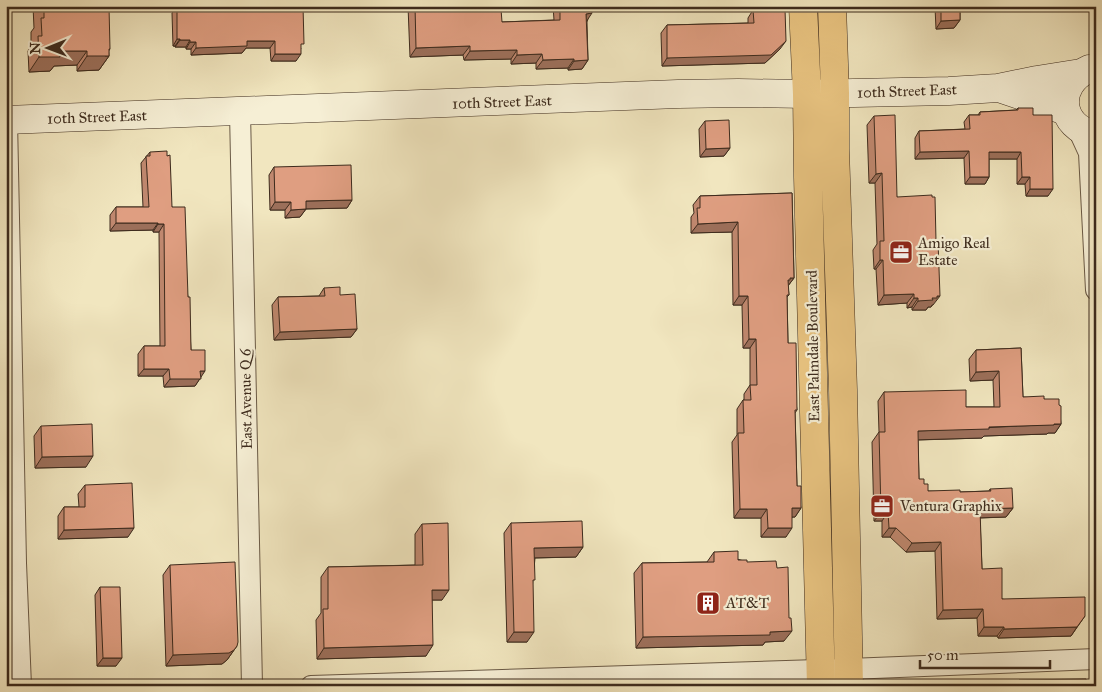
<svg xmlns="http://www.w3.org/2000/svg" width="1102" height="692" font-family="'IM FELL Great Primer',serif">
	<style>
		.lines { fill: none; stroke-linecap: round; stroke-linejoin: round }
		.street-casing { stroke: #6a5a46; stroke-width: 22 }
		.secondary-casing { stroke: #3d2b1d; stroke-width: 29 }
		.highway-casing { stroke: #3d2b1d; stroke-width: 29 }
		.street { stroke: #f6efd5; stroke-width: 20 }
		.secondary { stroke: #f6efd5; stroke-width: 28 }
		.highway { stroke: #e8c380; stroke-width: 28 }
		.wall { fill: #c0886f; stroke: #3d2b1d }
		.shaded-wall { fill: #9c6f5a; stroke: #3d2b1d }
		.building { fill: #df9e81; stroke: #3d2b1d }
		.labels { text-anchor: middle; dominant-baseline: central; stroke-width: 4.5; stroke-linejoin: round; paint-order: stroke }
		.street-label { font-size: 15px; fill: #3d2b1d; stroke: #f6efd5 }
		.poi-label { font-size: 15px; fill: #3d2b1d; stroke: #f6efd5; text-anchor: start }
	</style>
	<rect width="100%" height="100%" fill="#f1e6bf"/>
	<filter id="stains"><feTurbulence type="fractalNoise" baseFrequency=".004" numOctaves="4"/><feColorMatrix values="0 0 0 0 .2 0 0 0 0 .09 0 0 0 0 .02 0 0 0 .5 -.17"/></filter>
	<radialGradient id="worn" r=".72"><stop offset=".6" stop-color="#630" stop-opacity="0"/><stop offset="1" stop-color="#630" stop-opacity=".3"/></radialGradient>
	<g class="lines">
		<g class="street-casing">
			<path id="street" d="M240,112L252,686
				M7,120L16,563L21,686
				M1078,129L1089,153L1096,290
				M311,686L849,669L1096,659"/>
		</g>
		<g class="secondary-casing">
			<path id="secondary" d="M1089,69C1054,84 1058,128 1096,135
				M999,88L1066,111
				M6,120L678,94L738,93L807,94L949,91L998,88L1037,80L1081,73"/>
		</g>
		<g class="highway-casing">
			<path id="highway" d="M803,6L807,94L808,177L821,686
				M832,6L835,93V149L843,390L849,686"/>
		</g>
		<use href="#street" class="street"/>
		<use href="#secondary" class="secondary"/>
		<use href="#highway" class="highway"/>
	</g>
	<path class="wall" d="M33,6H106L109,56L99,70L77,71V65L54,66L50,71L29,72L28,51L31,46V32L34,28Z
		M177,6L301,48L296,61H271L270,48H246L242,53L191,55V49H186V47H175V46H173L172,13Z
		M408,6H449V10L502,22L554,20L553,6H592L587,22L588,60L582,69L568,70V68L536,69V63L511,64V59L464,60L463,55L410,57Z
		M928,6H960V20L954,28L936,29L935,7H928Z
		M753,10L780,49L765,63L662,66L661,33L667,25L748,23V18Z
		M1018,108L1033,115L1048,196H1026L1025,184H1017V159H989V177L985,184H965L964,158L915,159V138L919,131L965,129L964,122L969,115H978L980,112L1016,110Z
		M874,116L897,197L933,305H932L931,307H928L926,310H912V307L907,308V303L878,305L876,269H874L873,250L877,244L875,183H869L867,125Z
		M705,121L730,148L724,156L700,157L699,129Z
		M150,152L172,207L188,297L191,350L201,377L195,386L164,387L163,376H138V354L144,346H160L159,232H153V230L110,231V215L116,207H143L141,163Z
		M274,167L352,200L347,208L306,209L300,217L285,218V210H270L269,175Z
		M792,193L794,278L788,286L789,295L787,297L788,343L797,410L795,413L797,486L801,508L795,517H792L786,537H761V518H734L732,442L737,435V409L743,400H744V394L750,385V348H743L742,305H733L732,232L691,233V217L694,213L693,205L700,196Z
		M324,288L340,295L357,329L351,337L274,340L272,305L278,297L319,296Z
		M1021,348L1023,397L1044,399L1059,405L1061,424L1055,433H1048L1047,434L984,436L982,438L918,440L919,479L924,484L928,491L960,492L989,491L990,489L1013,508L1006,517L980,518L982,569L1002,599L1085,616L1071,636L998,638L997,636H978L977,618L937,619L935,551L906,552L890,537H882V521H874L872,442L879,432L878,401L884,392L966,407H994L993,380L970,381L969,359L976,350Z
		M41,426L86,467L35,468L34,436Z
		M85,485L128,537L58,539V516L64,507H79L78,494Z
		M511,523L583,547L576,557L535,558L527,642H507L504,533Z
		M422,524L442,600H432L426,656L317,659L316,620L321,613V577L328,567L415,565V534Z
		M714,552L747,562L784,641L765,642L763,645L636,648L634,573L642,563L707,562Z
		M170,565L237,646L227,660L222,664L166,666L163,575Z
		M100,587L116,666H97L95,595Z"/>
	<path class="shaded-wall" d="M592,13L586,22V14Z
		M960,20L954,28L936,29L941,21Z
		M177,39H180L175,46H173Z
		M180,40H190L186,47H175Z
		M247,41H275L270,48H246L242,53L191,55L196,48Z
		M786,41L780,49L765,63L662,66L667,58Z
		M190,42H196L191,49H186Z
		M470,46L463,55L410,57L416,48Z
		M109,49H110L105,56H109L99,70L77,71L87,56Z
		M517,50L511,59L464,60L470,51Z
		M60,51H87L77,65L54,66L50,71L29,72L39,57Z
		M275,54H301L296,61H271Z
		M542,54L536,63L511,64L517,55Z
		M574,59L568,68L536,69L543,60Z
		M588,60L582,69L568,70L574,61Z
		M730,148L724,156L700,157L706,149Z
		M969,151L964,158L915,159L920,152Z
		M989,152H1021L1017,159H984Z
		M882,173L875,183H869L876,174Z
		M970,177H989L985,184H965Z
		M1022,177H1030L1025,184H1017Z
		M1030,189H1053L1048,196H1026Z
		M352,200L347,208L300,209L306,201Z
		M275,202H291L285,210H270Z
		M306,209L300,217L285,218L291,210Z
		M738,222L732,232L691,233L698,224Z
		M116,223H158L153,230L110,231Z
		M158,224H164L159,232H153Z
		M880,260H883L876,269H874Z
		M790,278H794L787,287L788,280Z
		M914,294L907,303L878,305L884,295Z
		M739,296H748L742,305H733Z
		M937,296H940L933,305H932L931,307H928L926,310H912L918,301L932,298Z
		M914,298H918L912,307L907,308Z
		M357,329L351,337L274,340L280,332Z
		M749,339H756L750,348H743Z
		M144,369H169L163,376H138Z
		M200,371H205L195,386L164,387L170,379Z
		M999,371L993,380L970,381L976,372Z
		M1061,424L1055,433H1048L1047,434L984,436L982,438L912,440L918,431Z
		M93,456L86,467L35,468L42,457Z
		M792,508H801L795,517H786Z
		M1013,508L1006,517L974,518L980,509Z
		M740,509H767L761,518H734Z
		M881,512H888L882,521H874Z
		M134,528L128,537L58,539L64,530Z
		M768,528H792L786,537H761Z
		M889,528H896L890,537H882Z
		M941,542L935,551L906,552L912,543Z
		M583,547L576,557L527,558L534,548Z
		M432,590H449L442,600H424Z
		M983,609L977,618L937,619L943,610Z
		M984,627H1004L997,636H978Z
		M1077,627L1071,636L998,638L1004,629Z
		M792,631L784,641L765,642L763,645L636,648L643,637Z
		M514,632H534L527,642H507Z
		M433,645L426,656L317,659L324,648Z
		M234,650L227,660L222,664L166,666L173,655Z
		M103,658H122L116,666H97Z"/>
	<path class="building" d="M44,6H106V7H109L110,49H109V56H87V51H60V57H39L38,36H42L41,18H44Z
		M177,6H303L304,44H301V54H275V41H247V46L196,48V42H190V40H180V39H177Z
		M415,6H449V10L501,9L502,22L560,20V6H592V13L586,14L588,60L574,61V59L543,60L542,54L517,55V50L470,51V46L416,48Z
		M941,6H960V20L941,21Z
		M785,9L786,41L771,55L667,58V25L754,23L753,10Z
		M1018,108H1033V115H1052L1053,189H1030V177H1022L1021,152H989V177H970L969,151L920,152L919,131L970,129L969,115H980V112L1018,110Z
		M895,115L897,197L932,195V197H935L936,241H938L940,296H937V298H932L933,300L918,301V298H914V294L884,295L883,260H880V241H884L882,173L876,174L874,116Z
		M729,120L730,148L706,149L705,121Z
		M167,151V156L170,155L172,207H185L188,297H190L191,350H205V371H200L201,379H170L169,369H144V346H165L164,224H158V223H116V207H149L146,156H150V152Z
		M351,165L352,200L306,201V209L291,210V202H275L274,167Z
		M792,193L794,278H790V280H788L789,295H787L788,343H796L797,410H795L797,486H801V508H792V528H768L767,509H740L738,433H744L743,400H751L750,385H757L756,339H749L748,296H739L738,222L698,224L697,208H700V196Z
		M340,287V295L355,294L357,329L280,332L278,297L325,296L324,288Z
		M1021,348L1023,397L1044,396V399H1059V405L1061,406V424H1054V425L989,427V429L918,431L919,479H924V484H928V491L960,490V492L991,491L990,489L1012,488L1013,508L980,509L982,569L1002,568V599L1085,597V616L1077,627L1004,629V627H984L983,609L943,610L941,542L912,543L896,528H889L888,512H881L879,432H885L884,392L966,390V407H1000L999,371L976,372V350Z
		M92,424L93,456L42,457L41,426Z
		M132,483L134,528L64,530V507H85V485Z
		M582,521L583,547L534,548L535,580H533L534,632H514L511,523Z
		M448,523L449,590H432L433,645L324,648L323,609H328V567L423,565L422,524Z
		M738,551V560H747V562L776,561L777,568L788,567L789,618H791L792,631L770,632V635L643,637L642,563L714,562V552Z
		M235,562L238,642L237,646L234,650L229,653L173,655L170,565Z
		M100,587H120L122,658H103Z
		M1086,679V686H1004V683H1019V680Z
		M965,685V686H938Z"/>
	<defs>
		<g id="office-square" transform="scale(1.25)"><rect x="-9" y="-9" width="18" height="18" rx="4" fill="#8f2418" stroke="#f6efd5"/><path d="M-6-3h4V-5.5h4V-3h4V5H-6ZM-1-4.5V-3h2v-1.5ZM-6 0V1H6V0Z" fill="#fff"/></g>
		<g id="building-square" transform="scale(1.25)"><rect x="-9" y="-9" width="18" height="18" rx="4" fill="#8f2418" stroke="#f6efd5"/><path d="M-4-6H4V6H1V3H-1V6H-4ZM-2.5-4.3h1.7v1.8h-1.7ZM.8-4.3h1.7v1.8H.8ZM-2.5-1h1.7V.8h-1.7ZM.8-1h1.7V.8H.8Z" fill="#fff"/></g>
	</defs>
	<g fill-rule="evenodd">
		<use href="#office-square" x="901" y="252"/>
		<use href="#office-square" x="882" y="506"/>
		<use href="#building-square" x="708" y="603"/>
	</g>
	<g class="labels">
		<g class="street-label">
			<text transform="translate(907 91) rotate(-2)">10th Street East</text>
			<text transform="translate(502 102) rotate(-2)">10th Street East</text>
			<text transform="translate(97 117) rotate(-2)">10th Street East</text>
			<text transform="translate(813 346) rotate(-91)">East Palmdale Boulevard</text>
			<text transform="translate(246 399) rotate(-91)">East Avenue Q 6</text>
		</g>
		<g class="poi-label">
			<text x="918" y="243">Amigo Real<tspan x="918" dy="17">Estate</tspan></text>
			<text x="900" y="506">Ventura Graphix</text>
			<text x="726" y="603">AT&amp;T</text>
		</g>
	</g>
	<rect width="1102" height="692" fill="none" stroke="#f1e6bf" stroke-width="25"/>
	<rect x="8" y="8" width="1087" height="677" fill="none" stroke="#3d2b1d" stroke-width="2.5"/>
	<rect x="12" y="12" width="1077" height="667" fill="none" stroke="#3d2b1d"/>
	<g transform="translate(48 48) rotate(269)" stroke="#f6efd5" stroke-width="4" paint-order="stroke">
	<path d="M0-4L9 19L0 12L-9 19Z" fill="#3d2b1d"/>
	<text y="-8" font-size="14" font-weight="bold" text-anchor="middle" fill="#3d2b1d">N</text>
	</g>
	<path d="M920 660v8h130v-8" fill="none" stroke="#3d2b1d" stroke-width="2.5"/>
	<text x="927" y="660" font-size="15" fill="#3d2b1d" stroke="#f6efd5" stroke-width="4" paint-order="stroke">50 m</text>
	<rect width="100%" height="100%" filter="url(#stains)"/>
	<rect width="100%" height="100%" fill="url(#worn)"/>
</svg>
